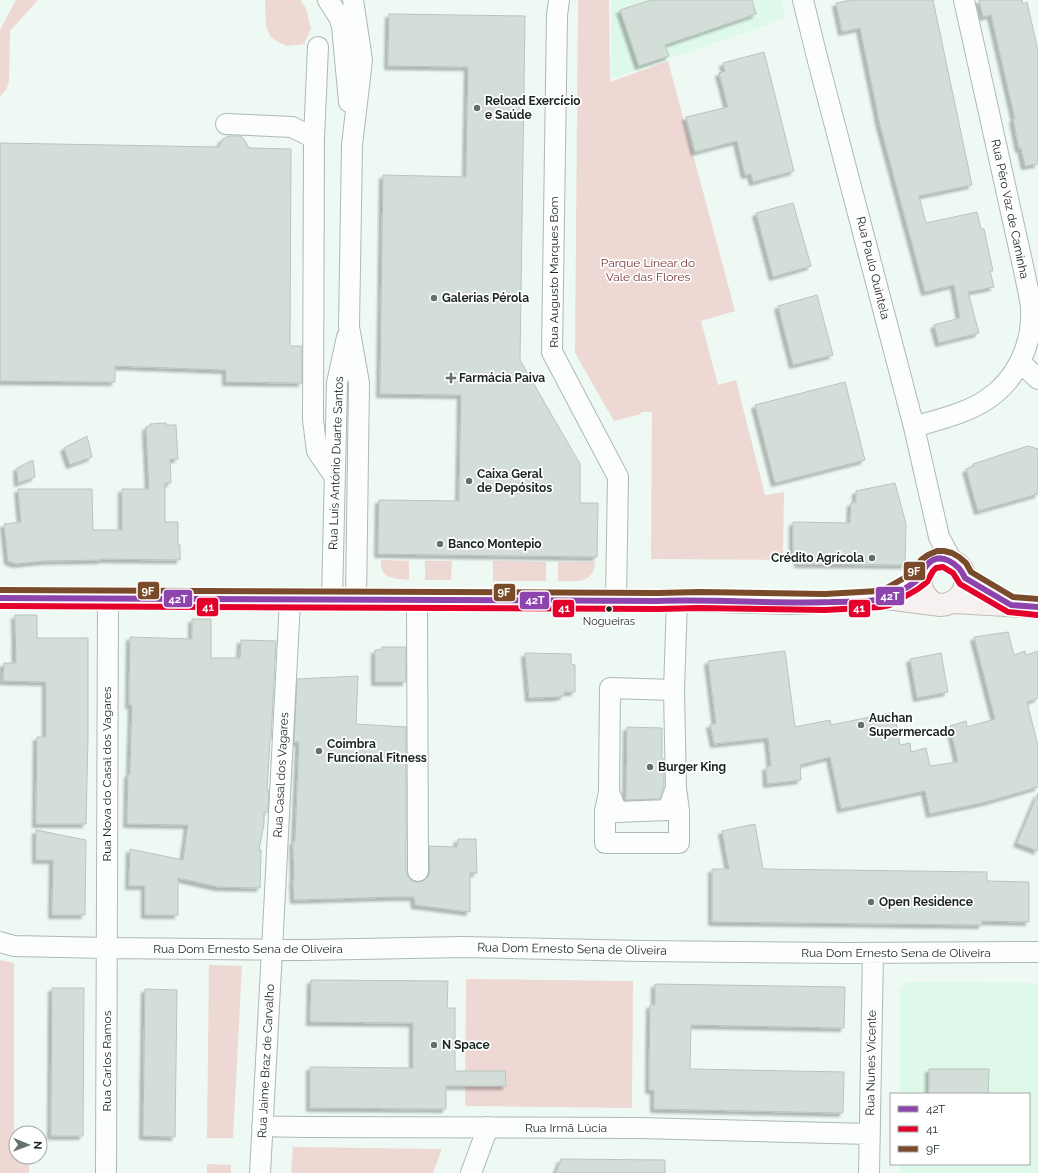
<svg xmlns="http://www.w3.org/2000/svg" width="1038" height="1173" font-family="Raleway,sans-serif">
	<style>
		.built { fill: #def8ea }
		.green { fill: #edd8d4 }
		.building { fill: #d3ded8; stroke: #b9c4be; filter: url(#shadow) }
		.lines { fill: none; stroke-linecap: round; stroke-linejoin: round }
		.minor-casing { stroke: #aeb9b3; stroke-width: 22 }
		.major-casing { stroke: #c0b9b5; stroke-width: 24 }
		.minor { stroke: #fcfefd; stroke-width: 20 }
		.major { stroke: #f6f0f0; stroke-width: 22 }
		.bus-1-casing { stroke: #fff; stroke-width: 9 }
		.bus-2-casing { stroke: #fff; stroke-width: 9 }
		.bus-3-casing { stroke: #fff; stroke-width: 9 }
		.bus-1 { stroke: #8e44ad; stroke-width: 6 }
		.bus-2 { stroke: #e4002b; stroke-width: 6 }
		.bus-3 { stroke: #7a4b2a; stroke-width: 6 }
		.poi-dot { fill: #64706a; stroke: #fff; stroke-width: 1.5 }
		.bus-dot { fill: #1a2620; stroke: #fff; stroke-width: 1.5 }
		.labels { text-anchor: middle; dominant-baseline: central; stroke-width: 3.5; stroke-linejoin: round; paint-order: stroke }
		.bus-label { font-size: 11px; fill: #1a2620; stroke: #fff }
		.poi-label { font-size: 12px; font-weight: bold; fill: #1a2620; stroke: #fff; text-anchor: start }
		.street-label { font-size: 12px; fill: #1a2620; stroke: #fff }
		.park-label { font-size: 12px; fill: #783637; stroke: #fff }
		.line-badge { stroke: #fff; stroke-width: 1.5 }
		.badge-label { font-size: 11px; text-anchor: middle; font-weight: bold; fill: #fff }
	</style>
	<defs>
		<filter id="shadow"><feDropShadow dx="-3.5" dy="3.5" stdDeviation="1" flood-color="#0004"/></filter>
	</defs>
	<rect width="100%" height="100%" fill="#eef9f3"/>
	<path class="built" d="M611,0H782L786,18L611,79Z
		M907,982L1038,983V1173H900V1164H1029V1094H900V988Z"/>
	<path class="green" d="M16,0H38L10,31L9,81L6,90L0,96V30Z
		M265,0H300L306,8L311,29L304,44L287,46L278,42L270,36L266,26Z
		M578,0H609L610,82L668,61L735,311L701,321L718,385L736,380L765,495L784,492L783,560L651,559L652,412H641V414L614,421L575,353Z
		M381,560L409,561V580C395,579 379,579 381,560Z
		M425,561H452L451,580H425Z
		M493,561L546,562V581H493Z
		M558,562H595C594,585 574,581 558,581Z
		M0,960L14,963V1135H16V1157H29V1173H0Z
		M209,965L242,966L233,1138H207Z
		M466,979L633,981L632,1108L465,1106Z
		M293,1147L442,1149L433,1173H291Z
		M207,1164L231,1165V1173H207Z"/>
	<path class="building" d="M651,0H752L756,14L665,45L669,56L639,66L620,10Z
		M851,0H933L972,185L919,196L926,223L977,212L981,229H984L993,271H990L994,287L968,292L979,333L939,343L934,325L960,318L954,285L925,292L880,125L860,28L842,32L836,3Z
		M979,0H1022L1023,4L1027,2L1038,51V164L1025,166L1021,148L1019,149L1013,119H1015L991,15L983,17Z
		M389,14L525,16L520,360L580,464V503H598L597,557L378,554L379,500L459,501L461,395L380,394L383,175L466,177L468,67L388,66Z
		M764,52L794,171L753,182L751,174L745,175L737,141L695,152L686,117L728,107L719,73L725,71L723,63Z
		M228,136H241L245,141L249,148L291,149L290,346H302V383L226,382V370L115,366V382L0,381V143L219,147L222,140Z
		M793,203L811,266L773,277L756,213Z
		M817,295L833,355L793,365L778,306Z
		M845,382L865,460L775,483L755,405Z
		M166,423V425H176L178,459H170L171,483H165V522H178V545H180V560L101,559V560L44,561L16,564L8,561L4,524L21,522L18,489H92L93,530H122V489H149L146,427L150,426V424Z
		M87,436L92,457L70,465L64,448Z
		M1028,446L1038,449V494L978,511L966,469L974,466L973,464Z
		M33,460L35,477L18,483L17,468Z
		M895,483L906,524L905,565L798,564V555H793V522L850,523L851,503L856,502V491Z
		M15,615H37V638H88V737L86,824H36L37,737H46V682L3,681L4,663H16Z
		M192,619H211V658H240L241,640L276,641L271,740H270L267,790H269L268,812H264V824L259,850H261L260,888L218,887L178,878V915H145V886H129L130,849L183,860L188,825L127,824L128,774H130L132,705H129L130,637L192,639Z
		M1008,632L1014,655L1025,651L1026,655L1038,651V698L1027,702L1038,746V787L986,802L930,814L925,791L841,809L830,757L800,765L801,780L767,784L766,767L771,766L768,738L714,744L710,724H716L708,661L785,651L795,727L830,720L831,725L894,712L900,745L910,743L911,752L926,748L930,766L958,762L950,726L966,721L967,727L995,719L974,637Z
		M382,647H406V682H375V650H382Z
		M525,653L571,654V664L575,665V692H564V696H560V697L529,698Z
		M941,653L948,692L917,698L910,659Z
		M358,676L356,724L406,727V871L408,876L412,881L418,882L423,881L428,877L430,871L429,846L457,847L458,839H476L477,873H470V912L415,905L414,897H394L294,900L293,880H294L293,842L295,841L299,742H294L297,679Z
		M627,727L662,728V759H664V786L660,799L626,800Z
		M1038,793V851L1017,843Z
		M755,824L763,869L987,872V881L1029,882V922L982,921V925L712,922V869H729L722,831Z
		M36,830L86,840L85,915H52L53,860H36Z
		M311,980L448,981L447,1008H455V1071H505L506,1086H446V1109L310,1108V1067L413,1068V1023L310,1022Z
		M655,984L845,987L844,1028L691,1025L690,1069L844,1072L843,1113L654,1109V1090H649L650,1005H655Z
		M52,988H84L83,1136H51Z
		M145,989L177,990L175,1137L143,1136Z
		M929,1069H989L988,1094H929Z
		M561,1159L665,1160V1173H556Z"/>
	<g class="lines">
		<g class="minor-casing">
			<path id="minor" d="M328,0L339,17L342,26L349,102
				M353,0L362,60L352,145L349,327L359,383L356,600
				M559,0L557,15L552,352L618,477L616,601
				M803,0L817,57L914,427L939,537L952,561
				M318,47L314,138L313,420L317,451L335,477
				M226,124L292,127L314,138
				M1020,362L1038,379
				M914,427C937,420 967,413 986,400C1017,380 1033,344 1031,308C1030,297 1027,286 1025,275L964,0
				M332,600L337,383L347,337
				M417,600L418,871
				M674,690L610,688L609,792L605,811V843H679V811L676,788L674,690L677,600
				M609,792L617,812L668,810L676,788
				M0,942L14,946L107,948L305,950L462,947L642,951L848,953L1038,952
				M262,1126L303,1127L640,1128L870,1134
				M106,1173L108,599
				M260,1173L272,950L290,600
				M471,1173L488,1127
				M869,1173L873,953"/>
		</g>
		<g class="major-casing">
			<path id="major" d="M0,598L658,601L677,600L790,603L848,601L886,598L941,605C974,602 972,561 944,559C919,558 911,590 935,604
				M954,602L1038,607"/>
		</g>
		<use href="#minor" class="minor"/>
		<use href="#major" class="major"/>
		<g class="bus-1-casing">
			<path id="bus-1" d="M0,598L658,601C716,599 773,604 831,602C848,601 869,603 885,598C894,595 913,585 919,578C923,575 923,569 927,565C940,550 959,564 965,578L1011,605L1038,607"/>
		</g>
		<g class="bus-2-casing">
			<path id="bus-2" d="M0,606L658,609L699,608L825,610L880,607L890,605L918,589L927,582L933,571L936,568L943,567L953,573L960,584L1008,612L1037,615"/>
		</g>
		<g class="bus-3-casing">
			<path id="bus-3" d="M0,590L658,593L700,592L825,594L878,591L883,590L913,573L921,560L928,555L937,551H944L952,553L959,557L966,563L971,572L1013,597L1038,599"/>
		</g>
		<use href="#bus-1" class="bus-1"/>
		<use href="#bus-2" class="bus-2"/>
		<use href="#bus-3" class="bus-3"/>
	</g>
	<g class="poi-dot">
		<circle cx="477" cy="108" r="4"/>
		<circle cx="434" cy="298" r="4"/>
		<path d="M449 372h4v4h4v4h-4v4h-4v-4h-4v-4h4z"/>
		<circle cx="469" cy="481" r="4"/>
		<circle cx="440" cy="544" r="4"/>
		<circle cx="872" cy="558" r="4"/>
		<circle cx="861" cy="725" r="4"/>
		<circle cx="319" cy="751" r="4"/>
		<circle cx="650" cy="767" r="4"/>
		<circle cx="871" cy="902" r="4"/>
		<circle cx="434" cy="1045" r="4"/>
	</g>
	<circle class="bus-dot" cx="609" cy="609" r="3.5"/>
	<g class="labels">
		<g class="bus-label">
			<text x="609" y="621">Nogueiras</text>
		</g>
		<g class="poi-label">
			<text x="485" y="101">Reload Exercício<tspan x="485" dy="14">e Saúde</tspan></text>
			<text x="442" y="298">Galerias Pérola</text>
			<text x="459" y="378">Farmácia Paiva</text>
			<text x="477" y="474">Caixa Geral<tspan x="477" dy="14">de Depósitos</tspan></text>
			<text x="448" y="544">Banco Montepio</text>
			<text x="864" y="558" text-anchor="end">Crédito Agrícola</text>
			<text x="869" y="718">Auchan<tspan x="869" dy="14">Supermercado</tspan></text>
			<text x="327" y="744">Coimbra<tspan x="327" dy="14">Funcional Fitness</tspan></text>
			<text x="658" y="767">Burger King</text>
			<text x="879" y="902">Open Residence</text>
			<text x="442" y="1045">N Space</text>
		</g>
		<g class="street-label">
			<text transform="translate(1010 209) rotate(78)">Rua Pêro Vaz de Caminha</text>
			<text transform="translate(873 268) rotate(76)">Rua Paulo Quintela</text>
			<text transform="translate(554 272) rotate(-90)">Rua Augusto Marques Bom</text>
			<text transform="translate(336 463) rotate(-88)">Rua Luís António Duarte Santos</text>
			<text transform="translate(107 774) rotate(-90)">Rua Nova do Casal dos Vagares</text>
			<text transform="translate(281 775) rotate(-87)">Rua Casal dos Vagares</text>
			<text x="248" y="949">Rua Dom Ernesto Sena de Oliveira</text>
			<text transform="translate(572 949) rotate(1)">Rua Dom Ernesto Sena de Oliveira</text>
			<text x="896" y="953">Rua Dom Ernesto Sena de Oliveira</text>
			<text transform="translate(107 1061) rotate(-90)">Rua Carlos Ramos</text>
			<text transform="translate(266 1061) rotate(-87)">Rua Jaime Braz de Carvalho</text>
			<text transform="translate(871 1063) rotate(-89)">Rua Nunes Vicente</text>
			<text x="566" y="1128">Rua Irmã Lúcia</text>
		</g>
		<g class="park-label">
			<text x="648" y="263">Parque Linear do<tspan x="648" dy="14">Vale das Flores</tspan></text>
		</g>
	</g>
	<g class="line-badge">
		<rect x="903" y="561" width="23" height="20" rx="4" fill="#7a4b2a"/>
		<rect x="137" y="581" width="23" height="19" rx="4" fill="#7a4b2a"/>
		<rect x="493" y="583" width="23" height="19" rx="4" fill="#7a4b2a"/>
		<rect x="875" y="586" width="30" height="20" rx="4" fill="#8e44ad"/>
		<rect x="163" y="589" width="30" height="19" rx="4" fill="#8e44ad"/>
		<rect x="519" y="591" width="31" height="19" rx="4" fill="#8e44ad"/>
		<rect x="196" y="597" width="23" height="20" rx="4" fill="#e4002b"/>
		<rect x="848" y="599" width="23" height="19" rx="4" fill="#e4002b"/>
		<rect x="552" y="599" width="23" height="19" rx="4" fill="#e4002b"/>
	</g>
	<g class="badge-label">
		<text x="914" y="575">9F</text>
		<text x="148" y="595">9F</text>
		<text x="504" y="596">9F</text>
		<text x="890" y="600">42T</text>
		<text x="178" y="603">42T</text>
		<text x="535" y="604">42T</text>
		<text x="208" y="611">41</text>
		<text x="859" y="612">41</text>
		<text x="564" y="612">41</text>
	</g>
	<rect x="890" y="1093" width="140" height="72" fill="#ffffff" stroke="#a3a8a6"/>
	<rect x="898" y="1106" width="20" height="6" fill="#8e44ad" stroke="#a3a8a6"/>
	<text x="926" y="1113" font-size="12" fill="#1a2620">42T</text>
	<rect x="898" y="1126" width="20" height="6" fill="#e4002b" stroke="#a3a8a6"/>
	<text x="926" y="1133" font-size="12" fill="#1a2620">41</text>
	<rect x="898" y="1146" width="20" height="6" fill="#7a4b2a" stroke="#a3a8a6"/>
	<text x="926" y="1153" font-size="12" fill="#1a2620">9F</text>
	<g transform="translate(28 1145) rotate(91)"><circle r="19" fill="#ffffff" stroke="#a3a8a6"/>
	<path d="M0-3L7 15L0 10L-7 15Z" fill="#64706a"/>
	<text y="-6" font-size="11" font-weight="bold" text-anchor="middle" fill="#1a2620">N</text>
	</g>
</svg>
